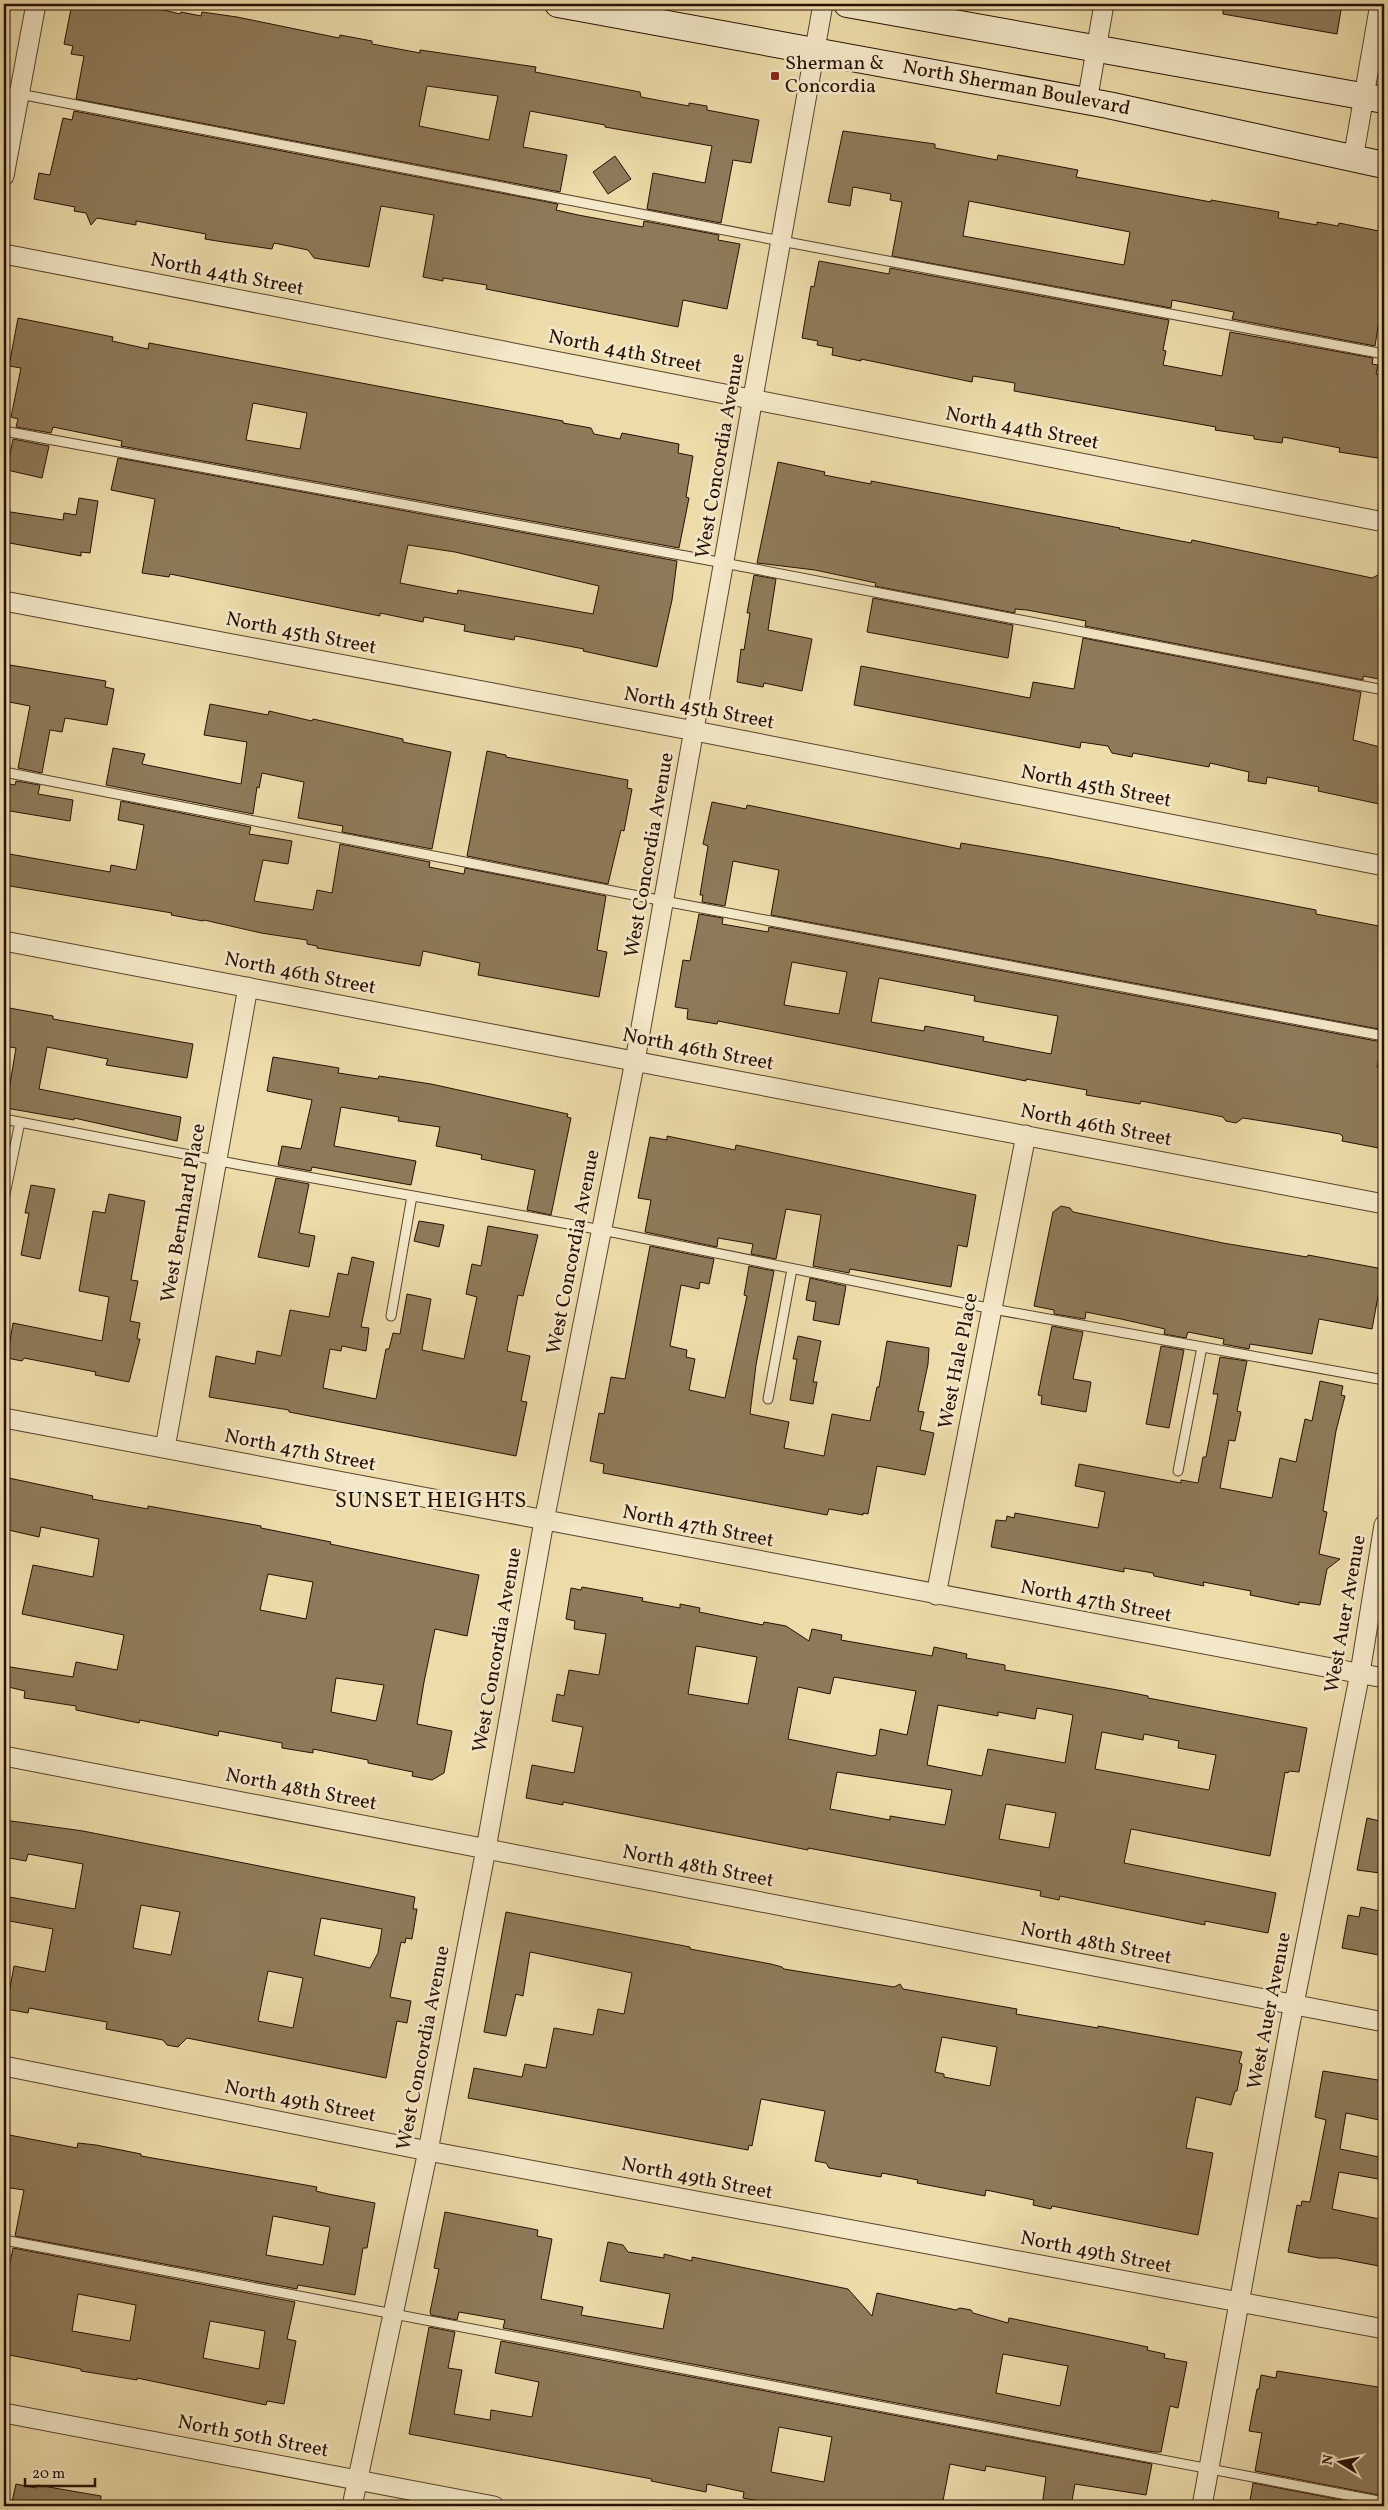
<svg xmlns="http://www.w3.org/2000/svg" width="1388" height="2510" font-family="Vollkorn,serif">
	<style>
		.building { fill: #8e7a59; stroke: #281000; fill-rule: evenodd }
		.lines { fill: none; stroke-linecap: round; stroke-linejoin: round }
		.lane-casing { stroke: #59432b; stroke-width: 11 }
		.street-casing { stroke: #59432b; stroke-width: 21 }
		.secondary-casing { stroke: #281000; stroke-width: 28 }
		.lane { stroke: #f3e8c8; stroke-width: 9 }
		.street { stroke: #f3e8c8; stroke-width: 19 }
		.secondary { stroke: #f3e8c8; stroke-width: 26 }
		.poi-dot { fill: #8f2418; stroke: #f3e8c8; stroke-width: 2 }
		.labels { text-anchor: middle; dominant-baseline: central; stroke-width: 5; stroke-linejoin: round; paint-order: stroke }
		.poi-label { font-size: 20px; fill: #281000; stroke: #f3e8c8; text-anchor: start }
		.street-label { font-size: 20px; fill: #281000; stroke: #f3e8c8 }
		.quarter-label { font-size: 22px; letter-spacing: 1px; fill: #281000; stroke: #f3e8c8 }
	</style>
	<rect width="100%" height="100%" fill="#ecdbab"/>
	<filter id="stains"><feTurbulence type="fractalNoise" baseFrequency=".004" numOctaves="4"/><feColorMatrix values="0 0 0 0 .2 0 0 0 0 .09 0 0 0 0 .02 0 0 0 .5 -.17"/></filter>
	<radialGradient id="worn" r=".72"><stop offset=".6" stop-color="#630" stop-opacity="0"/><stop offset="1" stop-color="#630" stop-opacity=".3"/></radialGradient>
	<path class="building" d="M72,4H139L180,14L181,12L201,16L202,12L237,17L339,38L340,35L372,41V44L420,53V50L536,67L535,72L640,92L641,97L689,106V103L707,106V110L759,120L751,163L733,160L721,223L647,209L653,173L705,183L712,146L605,127V125L530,111L523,147L567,155L560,192L76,99L84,56L71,54L73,46L64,44ZM427,86L498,96L489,140L419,126Z
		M1223,4H1342L1337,34L1223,14Z
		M74,111L558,204L556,210L578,215L643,227L644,221L719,235L718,240L740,244L727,309L683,300L678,327L486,289L487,285L443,278V281L423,277L434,215L381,206L369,267L314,258L308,250L274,243L272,249L223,242L205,239L206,234L136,221V225L97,218L91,225L86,213L74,211L75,207L34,199L39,173L50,175L63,118L72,120Z
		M843,131L935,144V148L997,160L998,155L1078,170L1076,177L1211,202V200L1279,212L1278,218L1317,225V222L1338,226L1339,223L1384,232V290L1375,346L1232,319L1234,312L1172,300L1171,308L892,256L902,202L890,200L891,194L853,187L850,206L828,202ZM969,201L1130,232L1124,265L963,236Z
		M615,156L631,179L608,194L593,172Z
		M819,261L889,274L890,268L1169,320L1163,350L1166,351L1163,365L1222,376L1230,332L1373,358L1372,364L1378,365L1376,374L1384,375V459L1339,452L1340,448L1283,437L1282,443L1254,439V436L1215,430L1216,427L1014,391L1015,383L973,376L972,382L861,359V361L832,355L833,348L817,345L818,341L802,338L811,286L814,287Z
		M18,318L113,337L112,341L148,349L149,343L563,421V423L591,428L594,434L620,439L622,433L679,444L678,453L693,456L686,497L689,498L679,548L121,446L122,441L53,427L51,433L16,427L18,419L11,417L21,368L9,366ZM253,403L307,413L300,449L246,440Z
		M13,439L49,446L42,478L7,470Z
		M118,458L677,561L672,600L657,667L583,651L584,649L515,636L514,640L464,631L465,625L424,617L423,622L380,613V616L170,574L169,577L142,573L155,499L111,490ZM408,545L455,552L599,586L593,614L458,590L457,594L400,583Z
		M778,462L825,472L824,475L871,484V481L1120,528L1119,529L1191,543L1192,540L1372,578L1384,572V680L1363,676V680L1085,626L1086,621L1027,610L1015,609V613L875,586L876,583L815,570L757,563Z
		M79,498L98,501L90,553L81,552V556L4,542V511L63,520L64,513L76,515Z
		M754,575L776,579L768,630L812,639L802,691L764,683L763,687L737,682L741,649L744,650L750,613H747Z
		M873,598L1013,625L1008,658L867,632Z
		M1083,638L1361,692L1353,740L1384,748V805L1318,791L1319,787L1267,777L1266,784L1248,781L1249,772L1210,763L1209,767L1133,753L1132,757L1112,753L1108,746L1081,742L1080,748L854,705L861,666L1030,698L1033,682L1074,689Z
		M10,665L106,681L105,687L114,689L107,725L65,718L62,732L50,730L42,773L18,768L30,706L4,701V667L10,668Z
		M210,704L268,715L269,711L312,721L313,719L403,739V742L451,752L432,849L342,832L343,826L298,818L304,782L262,773L259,788L257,787L253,814L106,785L113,748L145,754L142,764L241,784L247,742L204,735Z
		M487,751L506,755V757L628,780L627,788L632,789L624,831L621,830L608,884L467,856Z
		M16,781L40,785L38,794L73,800L70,821L4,810V783L15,785Z
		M121,801L251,827L249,834L292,841L288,864L263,860L254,901L313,910L317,890L332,893L340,844L430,862L429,867L464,874L465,868L606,896L597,950L607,952L599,997L478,975L480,963L423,951L420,966L317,948V946L307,944V940L261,933L204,920L203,921L171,915L172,913L4,885V853L110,872L111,865L136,870L144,825L118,820Z
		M712,802L746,809L747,805L762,808L960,849L961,843L1049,858L1316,910V914L1384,927V1030L771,915L779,870L733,861L725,906L702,902L703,895H700L708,846L703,844Z
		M699,914L723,918L722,924L768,932L769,927L1382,1042L1377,1067L1384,1068V1149L1342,1141L1343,1137L1340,1134L1288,1125L1243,1118L1236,1123L1226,1121L1223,1117L1214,1115L1141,1101L1140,1104L1086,1095L1087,1090L1026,1079V1081L718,1021L717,1024L687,1019L688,1009L675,1007L683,960L690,961ZM792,962L847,972L839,1014L784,1005ZM879,978L975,996L974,1001L1058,1016L1051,1054L983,1041L984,1037L925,1026L924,1031L871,1022Z
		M4,1007L53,1016V1019L193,1044L187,1078L106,1065L108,1059L47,1047L39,1089L181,1117L177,1141L74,1118V1120L6,1108L16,1048L4,1046Z
		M273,1057L339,1068L338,1073L378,1079L379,1076L431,1084L568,1114L567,1117L571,1118L551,1215L527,1210L535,1170L481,1159L482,1155L436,1146L440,1127L398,1121L399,1117L341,1107L334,1146L416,1161L411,1185L312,1167L311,1171L278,1165L282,1146L301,1149L312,1100L267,1091Z
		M667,1136L735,1150L736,1145L976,1195L967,1247L958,1245L951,1287L850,1269L849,1273L813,1266L821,1215L786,1209L776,1259L751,1254L753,1244L718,1238L717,1247L645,1232L651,1200L638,1198L650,1137L667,1140Z
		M276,1178L309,1184L299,1233L315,1236L309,1267L258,1257Z
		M31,1185L55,1189L40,1259L21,1255L29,1213H25Z
		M109,1194L145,1201L131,1280L138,1281L130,1321L140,1323L137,1339H140L129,1382L95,1375L96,1372L24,1358L22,1361L7,1358L13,1323L102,1341L109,1297L79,1291L93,1211L105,1213Z
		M1061,1206L1070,1208L1073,1212L1223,1243L1307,1257L1308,1255L1383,1269L1372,1329L1319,1319L1312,1354L1250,1344L1249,1349L1223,1344L1224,1339L1188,1332L1186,1338L1164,1334L1165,1329L1121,1319L1086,1312L1085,1319L1054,1314V1310L1034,1306L1053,1212Z
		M419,1221L444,1225L439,1247L414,1241Z
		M488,1226L538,1235L523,1296L518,1295L507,1351L530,1356L521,1401L527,1402L516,1456L289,1412V1410L209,1397L216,1356L255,1364L257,1351L281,1356L290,1310L329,1317L338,1273L348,1275L352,1257L374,1262L361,1327L369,1328L366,1351L342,1346L341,1351L330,1349L323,1388L376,1399L386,1349H389L393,1333L400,1334L407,1294L431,1299L422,1350L464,1359L477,1297L466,1294L472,1264L481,1266Z
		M650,1246L714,1259L709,1284L700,1282L699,1289L681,1285L670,1346L687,1350L686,1357L695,1359L689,1390L725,1398L747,1296L744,1295L749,1266L774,1271L756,1365L750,1414L789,1422L784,1448L824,1456L832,1414L870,1421L877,1387H879L887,1341L929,1348L928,1364L918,1411L924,1412L920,1430L934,1433L925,1475L877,1466L868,1514L863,1513V1515L829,1509L827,1515L603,1473L604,1464L590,1461L599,1413L604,1414L611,1377L625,1379Z
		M810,1278L846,1286L839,1325L813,1320L816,1302L806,1300Z
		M1052,1326L1083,1332L1073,1379L1091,1382L1086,1412L1041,1404L1042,1396L1038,1395Z
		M798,1336L821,1341L813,1382H817L813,1404L790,1400L797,1359H793Z
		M1161,1346L1184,1350L1169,1428L1146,1424Z
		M1220,1357L1247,1361L1237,1411L1241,1412L1235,1441L1229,1440L1220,1488L1272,1498L1280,1458L1296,1462L1305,1419L1312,1421L1320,1381L1343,1386L1341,1395L1345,1396L1336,1431L1323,1511L1327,1512L1319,1554L1340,1559L1327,1569L1320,1605L1299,1602V1605L1250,1595L1251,1591L1203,1582L1204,1586L1154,1576L1153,1573L1124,1568V1572L991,1547L996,1520L1006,1521L1007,1516L1014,1518L1015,1513L1098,1528L1105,1492L1075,1486L1079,1464L1181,1483V1480L1198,1483L1203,1457H1206L1218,1394H1213Z
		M4,1477L93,1496L92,1499L148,1509V1506L261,1526V1528L331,1542L330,1544L479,1575L467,1636L435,1629L424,1682L417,1724L452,1731L444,1773L432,1780L412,1776L413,1772L368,1763V1760L313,1749V1753L282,1748V1743L219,1731L218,1736L140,1720L139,1723L76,1710V1706L24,1698L25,1691L4,1686V1666L73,1677L76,1662L117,1670L124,1635L22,1614L33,1565L93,1577L99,1539L41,1527L39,1537L4,1529ZM268,1574L313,1582L306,1619L260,1610ZM336,1678L384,1685L376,1721L331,1712Z
		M582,1587L643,1598L642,1601L680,1608V1604L700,1608L699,1612L763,1625L764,1622L786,1626L809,1641L812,1629L842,1635L841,1640L932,1656L934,1647L967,1654L966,1658L1005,1665V1670L1123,1691L1148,1696V1698L1307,1728L1299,1772L1289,1771L1288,1773L1285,1772L1270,1856L1131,1829L1124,1863L1276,1893L1268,1933L1205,1921V1925L1060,1896L1059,1900L1040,1896L1041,1891L808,1848V1850L563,1802V1805L526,1798L532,1765L574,1773L583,1727L552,1721L557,1694L564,1696L569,1670L599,1675L606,1634L574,1629L575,1621L566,1619L571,1588L581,1590ZM696,1646L757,1657L748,1704L688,1694ZM834,1677L916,1691L907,1735L880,1729L876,1755L872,1756L788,1739L798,1687L830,1694ZM938,1705L998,1716V1712L1035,1719L1037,1708L1073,1715L1065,1763L988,1749L982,1776L927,1765ZM1102,1732L1143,1740L1144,1734L1179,1741L1178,1748L1216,1755L1209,1790L1095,1769ZM837,1772L952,1790L945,1825L890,1816V1820L830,1809ZM1006,1804L1056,1813L1049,1848L999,1839Z
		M1367,1818L1384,1822V1849L1380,1873L1357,1870Z
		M4,1820L83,1831L415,1897L413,1909H417L412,1939L406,1938L405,1943L401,1942L390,1997L411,2001L407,2023L397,2021L386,2078L187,2038L178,2047L167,2045L163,2040L106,2029L107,2022L29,2008L28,2013L6,2009L14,1966L45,1972L53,1929L4,1920V1896L75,1909L83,1864L28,1854L26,1861L4,1857ZM141,1905L180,1912L171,1955L133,1948ZM321,1918L382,1929L378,1953L370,1968L314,1955ZM268,1971L303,1978L293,2028L258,2021Z
		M1361,1907L1384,1912V1956L1342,1948L1348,1915L1359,1917Z
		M506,1912L690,1947V1949L771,1964L782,1967L784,1969L894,1987L900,1984L903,1989L1017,2009L1016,2014L1051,2020L1098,2028V2026L1242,2052L1239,2063L1242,2064L1237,2091H1235L1231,2105L1196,2097L1186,2148L1213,2153L1198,2235L1052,2206L1051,2209L1033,2205L1034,2200L986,2190L985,2196L917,2183L918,2180L882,2173L881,2177L829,2168L826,2163L815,2161L825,2111L761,2099L752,2146L749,2145L748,2150L468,2098L474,2068L522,2077L525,2064L546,2068L554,2028L593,2035L598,2009L624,2014L632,1973L530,1952L523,1996L516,1994L506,2036L484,2032ZM942,2037L997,2047L990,2086L944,2077V2074L935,2072Z
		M1323,2071L1384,2081V2121L1346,2113L1340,2149L1384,2158V2180L1339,2172L1332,2209L1384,2220V2267L1337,2258H1319L1288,2252L1297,2205L1301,2206L1302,2201L1310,2202L1326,2120L1315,2117Z
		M4,2134L77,2148L78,2143L96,2145L141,2154V2156L317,2187L316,2191L328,2194L375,2203L367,2248H363L355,2295L298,2285L297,2289L15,2236L24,2190L4,2187ZM273,2216L330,2227L323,2265L266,2255Z
		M445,2212L538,2230L537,2236L552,2239L541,2299L583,2307L581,2315L663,2329L670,2294L600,2281L608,2242L623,2245L628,2252L664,2258V2254L692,2261V2257L848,2289L872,2316L877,2293L956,2310L960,2308L971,2310L973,2313L1008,2323L1009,2318L1148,2347L1147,2350L1165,2354L1164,2358L1187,2362L1178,2408L1170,2406L1161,2452H1154L503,2328L505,2320L459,2312L457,2320L431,2315L430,2312L439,2269L434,2268ZM1003,2354L1068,2366L1060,2406L996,2393Z
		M13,2248L295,2302L287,2339L296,2341L284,2404L267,2401L266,2405L137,2378V2380L81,2371V2369L4,2354V2292ZM78,2294L136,2305L130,2341L72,2331ZM210,2321L265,2331L259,2369L203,2358Z
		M429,2327L455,2332L448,2368L462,2370L454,2414L490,2420L491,2410L532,2417L539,2382L495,2373L501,2341L1152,2464L1146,2495L1075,2484L1071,2506H1042L1046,2477L986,2466L985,2471L950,2464L942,2506H787L743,2498L744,2492L707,2484L706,2492L651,2481L652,2479L409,2434ZM779,2427L832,2437L824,2482L771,2472Z
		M1277,2371L1384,2388V2496L1255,2471L1262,2433L1249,2431L1257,2389H1259L1261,2375L1276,2378Z
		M1253,2483L1373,2506H1249Z
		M16,2484L36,2488L37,2485L101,2496L100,2506H11Z"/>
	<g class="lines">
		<g class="lane-casing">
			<path id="lane" d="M4,91L781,241L1384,354
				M4,431L724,563L1384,690
				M4,772L664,901L1384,1036
				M4,1119L241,1165L602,1230L993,1309L1384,1380
				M4,1199L20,1122
				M391,1316L412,1196
				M768,1399L792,1269
				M1178,1471L1202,1347
				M4,2240L1384,2502"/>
		</g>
		<g class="street-casing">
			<path id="street" d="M1087,102L1104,4
				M1353,159L1380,4
				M4,176L36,4
				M4,254L1384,522
				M4,601L695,731L1384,866
				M4,941L1384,1204
				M4,1418L1384,1678
				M165,1448L248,987
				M936,1595L1026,1135
				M4,1756L1384,2022
				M4,2066L428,2151L1384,2329
				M4,2413L494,2506
				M352,2506L428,2151L486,1849L544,1521L635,1061L823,4
				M1202,2506L1289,2029L1360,1673L1384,1525"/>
		</g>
		<g class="secondary-casing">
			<g id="secondary">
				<path id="s1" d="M558,4L1108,105L1384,165"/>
				<path d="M847,4L1384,100"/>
			</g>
		</g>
		<use href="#lane" class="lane"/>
		<use href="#street" class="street"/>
		<use href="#secondary" class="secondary"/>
	</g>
	<rect class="poi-dot" x="770" y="71" width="10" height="10" rx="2.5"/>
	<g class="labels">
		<g class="poi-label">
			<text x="785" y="64">Sherman &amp;<tspan x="785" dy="23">Concordia</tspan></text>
		</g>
		<g class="street-label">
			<text stroke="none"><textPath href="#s1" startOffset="466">North Sherman Boulevard</textPath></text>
			<text transform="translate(227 275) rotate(11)">North 44th Street</text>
			<text transform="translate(625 352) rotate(11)">North 44th Street</text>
			<text transform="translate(1022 429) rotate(11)">North 44th Street</text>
			<text transform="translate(721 456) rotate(-80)">West Concordia Avenue</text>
			<text transform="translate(301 634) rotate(11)">North 45th Street</text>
			<text transform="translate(699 709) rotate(11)">North 45th Street</text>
			<text transform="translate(1096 787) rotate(11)">North 45th Street</text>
			<text transform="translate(650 855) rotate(-80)">West Concordia Avenue</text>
			<text transform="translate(300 974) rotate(11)">North 46th Street</text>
			<text transform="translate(698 1050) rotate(11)">North 46th Street</text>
			<text transform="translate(1096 1126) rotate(11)">North 46th Street</text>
			<text transform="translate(184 1213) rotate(-80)">West Bernhard Place</text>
			<text transform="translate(574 1252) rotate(-79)">West Concordia Avenue</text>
			<text transform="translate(959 1361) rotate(-79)">West Hale Place</text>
			<text transform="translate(300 1451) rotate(11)">North 47th Street</text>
			<text transform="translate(698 1527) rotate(11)">North 47th Street</text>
			<text transform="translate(1096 1602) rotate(11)">North 47th Street</text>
			<text transform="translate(1346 1614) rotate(-80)">West Auer Avenue</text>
			<text transform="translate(498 1650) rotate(-80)">West Concordia Avenue</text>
			<text transform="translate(301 1790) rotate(11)">North 48th Street</text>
			<text transform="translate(698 1867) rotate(11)">North 48th Street</text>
			<text transform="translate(1096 1944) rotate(11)">North 48th Street</text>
			<text transform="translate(1270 2011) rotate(-79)">West Auer Avenue</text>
			<text transform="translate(424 2048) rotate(-79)">West Concordia Avenue</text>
			<text transform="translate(300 2102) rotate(11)">North 49th Street</text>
			<text transform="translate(697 2179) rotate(11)">North 49th Street</text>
			<text transform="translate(1096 2253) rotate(11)">North 49th Street</text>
			<text transform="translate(253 2437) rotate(11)">North 50th Street</text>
		</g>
		<g class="quarter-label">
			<text x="431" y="1501">SUNSET HEIGHTS</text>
		</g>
	</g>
	<rect width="1388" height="2510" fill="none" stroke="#ecdbab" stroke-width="20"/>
	<rect x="5" y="5" width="1378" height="2500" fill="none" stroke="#281000" stroke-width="2.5"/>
	<rect x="10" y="10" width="1368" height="2490" fill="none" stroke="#281000"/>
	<g transform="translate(1340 2462) rotate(280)" stroke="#f3e8c8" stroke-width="4" paint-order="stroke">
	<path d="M0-4L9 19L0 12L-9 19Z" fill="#281000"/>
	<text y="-8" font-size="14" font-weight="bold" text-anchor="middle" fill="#281000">N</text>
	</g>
	<path d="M25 2478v8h70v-8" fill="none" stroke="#281000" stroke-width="2.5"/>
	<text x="32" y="2478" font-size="15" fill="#281000" stroke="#f3e8c8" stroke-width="4" paint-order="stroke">20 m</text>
	<rect width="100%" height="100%" filter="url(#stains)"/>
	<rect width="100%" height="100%" fill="url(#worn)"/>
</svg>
